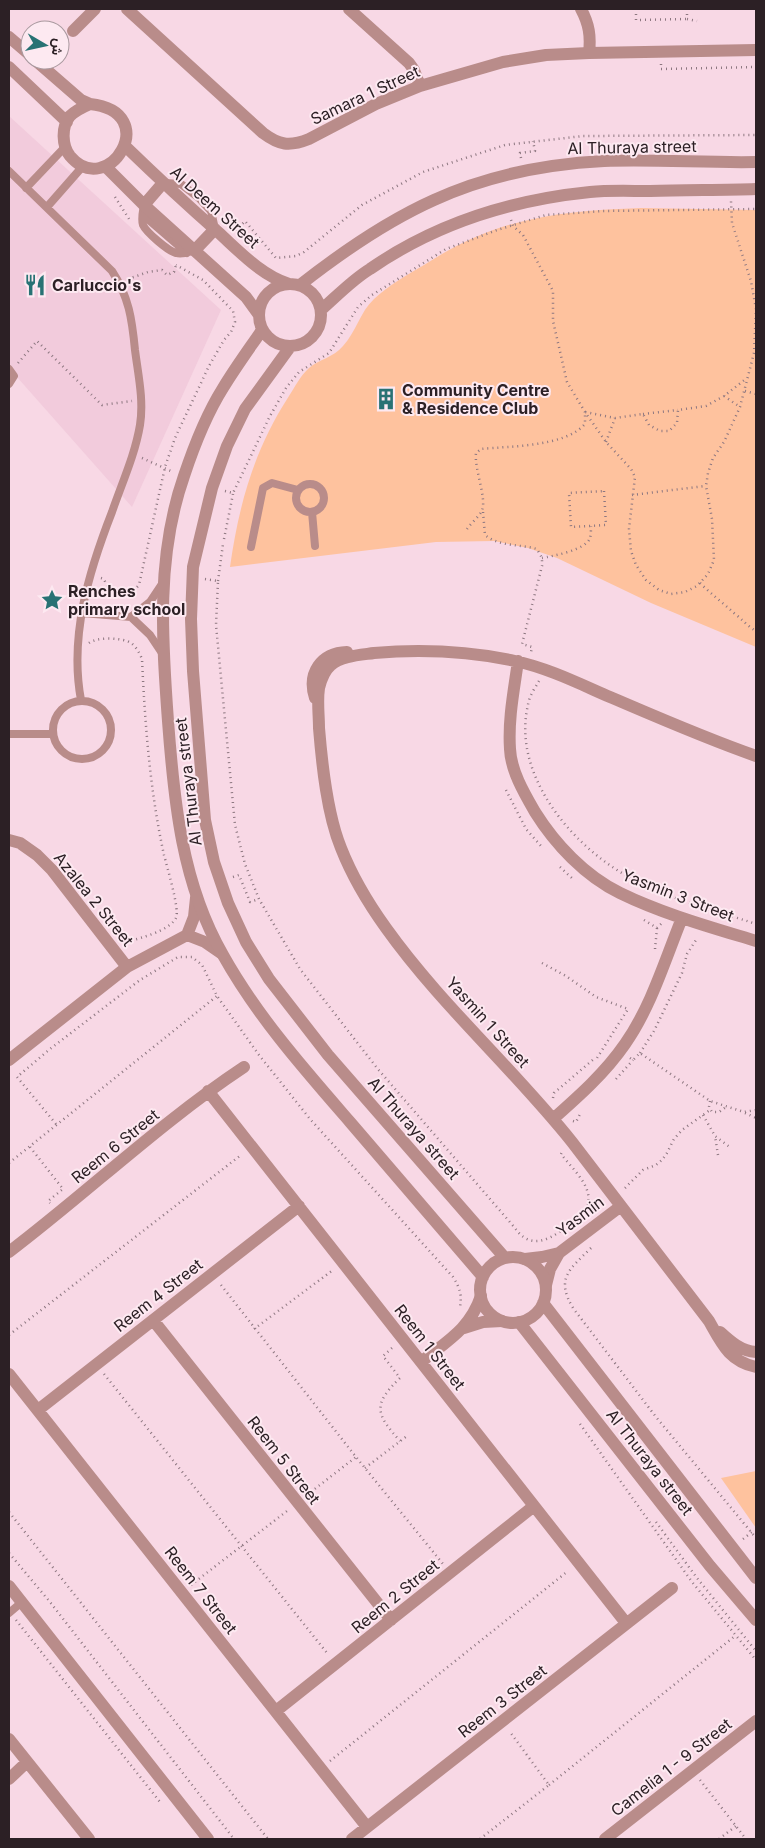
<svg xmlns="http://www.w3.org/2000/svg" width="765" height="1848" font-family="Inter,Vazirmatn,sans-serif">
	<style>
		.built { fill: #f2cbdc }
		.park { fill: #fec29e }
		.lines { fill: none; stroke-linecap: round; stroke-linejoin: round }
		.path { stroke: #8d7780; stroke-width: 2.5; stroke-dasharray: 1 4; stroke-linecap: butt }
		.service { stroke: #b98c8a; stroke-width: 8 }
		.minor { stroke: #b98c8a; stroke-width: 12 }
		.tertiary { stroke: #b98c8a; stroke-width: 12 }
		.labels { text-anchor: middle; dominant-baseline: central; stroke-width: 4; stroke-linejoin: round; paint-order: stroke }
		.street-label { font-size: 16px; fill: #2c2025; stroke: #fde9f1 }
		.poi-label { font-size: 16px; font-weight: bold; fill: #2c2025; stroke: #fde9f1; text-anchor: start }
	</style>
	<rect width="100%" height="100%" fill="#f8d8e5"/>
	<path class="built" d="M9,116L221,310L132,507L9,368Z"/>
	<path class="park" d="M641,208L756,210V647L651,603L557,558L528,548L494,541L436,542L230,567C239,504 254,450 289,396C295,387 300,376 309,368C319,359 333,358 343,346C356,332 360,312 374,299C389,285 407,275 424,265C441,254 459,244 478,236C529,214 586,210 641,208Z
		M756,1471V1528L721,1478Z"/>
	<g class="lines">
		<path class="path" d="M636,9V20L687,19
			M687,9V19L697,21
			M661,64V69L756,67
			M521,158L520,153L535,151L533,141
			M115,197L131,222
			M511,220L513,226L523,235L553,291V321L567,382L585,412L606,442L631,469L635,477L629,529L631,551L636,565L646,580L659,590L671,594L685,592L697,586L708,574L714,560L712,519L706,486L708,473L713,458L724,442L740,407L754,353L756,309L751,281L732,223L731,201
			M236,231L245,221L276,258L296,256L304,252L362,205L423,172L505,145L583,136L756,135
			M128,279L148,272L162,270L167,275L174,272L176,265
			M18,363L37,341L102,405L132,401
			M745,391L756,394
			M724,396L740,407
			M643,414L678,410
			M606,442L615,418
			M142,458L173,472
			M225,491L233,493L270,416L286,388L299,372L329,353L358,307L372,295L446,249L497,230L546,215L603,211L756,209
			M604,491L606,525L571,527L569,493Z
			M632,495L705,486
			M483,512L485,535C500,547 520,544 537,549L542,558V566L522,644L532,647L531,652
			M467,529C471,523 480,516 482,510C487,499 474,468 476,453L481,449C510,446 565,447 585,424V412L615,418L643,414L649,425L660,431H669L677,423L678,410L706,406L724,396L747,378
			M224,539L233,494
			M542,558C553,556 586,550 590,538C591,535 591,529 591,526
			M101,578L104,579C110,596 127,599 139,585L165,467L175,438L209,366L224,340L231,332L235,322L233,311L203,280L176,265
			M205,579L218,581L216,625L235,825L245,864L259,899L300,969L377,1068L515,1228C536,1259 565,1227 585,1212C598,1190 573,1170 561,1154L562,1152
			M218,581L223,544
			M700,583C711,594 723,603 734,613C742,619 747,626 756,631
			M89,643C97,637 118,638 127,641C135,644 139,652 142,659C145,725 150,791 164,855C167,867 180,910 176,918C170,930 142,938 129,941L105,910L101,913
			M539,681C535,688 529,696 528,705C512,772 568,841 622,873C662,898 712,909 756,924
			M506,790L526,829L541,846
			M560,867L574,880
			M233,877L239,875L250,902L259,899
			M644,920L657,928L662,923
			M655,949L657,928
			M542,963L566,976L596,997L628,1009L597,1058
			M640,1053L654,1031L682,973L687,954L696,940
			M630,1058L633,1060L640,1053L710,1101L744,1112L756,1110
			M616,1079L633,1060
			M553,1098L554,1093L595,1058
			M710,1101L709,1107L712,1112H719L726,1107
			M745,1113L756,1118
			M703,1115L715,1136
			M573,1121L576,1122L580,1114
			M56,1124L17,1077L50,1049L140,980L178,957H192L202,965L217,996L259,1055L310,1119L453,1277C460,1288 462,1295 460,1307
			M30,1147L63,1189L48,1201L50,1203
			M718,1155L715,1136L731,1148
			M9,1163L217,996
			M625,1188L643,1170L656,1165L662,1160L667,1153L674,1139L682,1130L710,1110
			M591,1248C570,1269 555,1278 573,1308L656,1417L756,1538
			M221,1285L356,1457L443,1564
			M254,1329L333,1270
			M9,1335L241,1155
			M392,1348L383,1356L400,1378C372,1405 376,1414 400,1441
			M104,1374L327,1653
			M580,1424L692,1582L756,1660
			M365,1468L407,1436
			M307,1495L356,1457
			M9,1512L268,1839
			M656,1522L697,1578L756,1651
			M743,1539L752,1532
			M9,1553L50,1602L234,1839
			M191,1585L287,1511
			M16,1620L160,1802
			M330,1761L568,1571
			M700,1780L746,1839
			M549,1785L735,1636
			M480,1839L549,1785L510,1732
			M719,1839L736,1826"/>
		<path class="service" d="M9,171L112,271C129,297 132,319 135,350C138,374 144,400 140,425C135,455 122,483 112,512C89,571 69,636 81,700
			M165,183L181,184L199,198L211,211L215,229
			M26,188L65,147
			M144,205C143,211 141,219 143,225C146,232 168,251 176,253C183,255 189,252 195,250
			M47,207L83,166
			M143,215L187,253
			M9,369L14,376L9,384
			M296 498a14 14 0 1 1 28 0a14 14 0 1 1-28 0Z
			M312,512L315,546
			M251,547L263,488L272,483L298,490
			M82,613L131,617L150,602L162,584
			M131,617L150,635L162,653
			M53 730a29 29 0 1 1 58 0a29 29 0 1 1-58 0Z
			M9,734H52
			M9,1613L22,1602"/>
		<path class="minor" d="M127,9L263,133C279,145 289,147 309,139L376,104L420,86L503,62L546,55L589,53L756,50
			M349,9L409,63L414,70L420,86
			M581,9C589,24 591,36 589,53
			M73,31L95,9
			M518,661C514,690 508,719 510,749C511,771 524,793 535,812C555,844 585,876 620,893C663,914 710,927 756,941
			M315,698C307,673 321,653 347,652
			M756,756C707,739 659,718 610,697C580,684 548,668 515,661C468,651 422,649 374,653C360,655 341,656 331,665C324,671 321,680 319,688C317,701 319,715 319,728C322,765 327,814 341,848C352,876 368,903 386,928C441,1005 513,1068 572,1142L709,1321C722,1344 729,1361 756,1367
			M9,840L20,843L37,855L52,870L127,967
			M187,935L205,942L221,953
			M9,1060L127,967L187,935L194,917L196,898
			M208,1091L626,1623
			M553,1119C579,1096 605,1073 625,1044C651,1007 665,960 682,918
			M9,1252C88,1192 161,1122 244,1067
			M525,1259L542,1257L559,1253L621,1206
			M546,1285L550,1269L559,1253
			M153,1320L391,1620
			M464,1328L483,1322L502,1321
			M720,1332C731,1342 741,1351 756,1352
			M421,1362C447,1341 470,1329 481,1296
			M9,1374L367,1827
			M38,1410L299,1206
			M9,1586L208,1839
			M276,1711L534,1506
			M9,1739L89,1839
			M9,1779L27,1762
			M352,1839L672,1588
			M605,1839L756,1721"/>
		<path class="tertiary" d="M9,37L30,55
			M35,60L81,100L90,104
			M9,67L67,122
			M90,104C164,112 108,201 70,156C62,146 61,127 70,116C76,110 83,107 90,104Z
			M125,146C155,175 186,204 218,232C240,252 261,275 289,284
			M105,166L144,205L246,297L259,315
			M144,205L163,183
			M195,250L215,229
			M259 315a31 31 0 1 1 62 0a31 31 0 1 1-62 0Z
			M300,285C342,252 385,222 434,200C486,176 547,164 604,161C655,159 706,163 756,162
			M321,310C337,296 352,280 370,269C435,224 511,200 590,192C609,190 630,191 650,191C686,190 721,190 756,189
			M262,330C249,349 235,368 223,388C206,415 194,446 184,476C156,556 162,639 168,721C174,802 182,884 223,955C257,1016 304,1069 350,1122C394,1174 439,1225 483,1277
			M290,347L245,409L227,446L212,488L193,567L191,619L193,671L205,820L214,862L228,903L246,942L269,979L328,1055L505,1258
			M480 1290a33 33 0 1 1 66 0a33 33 0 1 1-66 0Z
			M543,1303L756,1578
			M519,1322L710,1566L756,1620"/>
	</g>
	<defs>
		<g id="restaurant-bare" transform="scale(1.725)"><path d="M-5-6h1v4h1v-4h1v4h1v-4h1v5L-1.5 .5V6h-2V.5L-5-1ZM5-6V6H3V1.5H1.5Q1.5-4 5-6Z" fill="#287274" stroke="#fde9f1" stroke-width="2.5" paint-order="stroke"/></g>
		<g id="building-bare" transform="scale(1.725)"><path d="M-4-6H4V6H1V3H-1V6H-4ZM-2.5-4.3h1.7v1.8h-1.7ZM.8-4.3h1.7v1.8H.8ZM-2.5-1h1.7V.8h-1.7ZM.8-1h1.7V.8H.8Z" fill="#287274" stroke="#fde9f1" stroke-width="2.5" paint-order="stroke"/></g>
		<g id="sight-bare" transform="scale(1.725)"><path d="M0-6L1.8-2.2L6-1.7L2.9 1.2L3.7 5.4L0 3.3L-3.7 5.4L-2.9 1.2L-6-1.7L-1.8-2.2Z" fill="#287274" stroke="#fde9f1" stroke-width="2.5" paint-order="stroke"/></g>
	</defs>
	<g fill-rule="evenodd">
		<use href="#restaurant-bare" x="35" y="285"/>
		<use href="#building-bare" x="386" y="399"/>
		<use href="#sight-bare" x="52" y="600"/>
	</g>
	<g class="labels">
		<g class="street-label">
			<text transform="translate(365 95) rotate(-25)">Samara 1 Street</text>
			<text transform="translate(632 147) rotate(-1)">Al Thuraya street</text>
			<text transform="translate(215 207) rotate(42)">Al Deem Street</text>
			<text transform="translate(188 782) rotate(-97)">Al Thuraya street</text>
			<text transform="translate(678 895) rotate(21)">Yasmin 3 Street</text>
			<text transform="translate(94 899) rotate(51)">Azalea 2 Street</text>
			<text transform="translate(488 1022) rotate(48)">Yasmin 1 Street</text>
			<text transform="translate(414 1128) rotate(49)">Al Thuraya street</text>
			<text transform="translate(115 1146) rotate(-39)">Reem 6 Street</text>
			<text transform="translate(580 1216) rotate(-37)">Yasmin</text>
			<text transform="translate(158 1295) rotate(-38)">Reem 4 Street</text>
			<text transform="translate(430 1347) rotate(52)">Reem 1 Street</text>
			<text transform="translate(284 1460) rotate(52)">Reem 5 Street</text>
			<text transform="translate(650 1462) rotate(52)">Al Thuraya street</text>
			<text transform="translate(201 1590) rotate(52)">Reem 7 Street</text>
			<text transform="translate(395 1596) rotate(-39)">Reem 2 Street</text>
			<text transform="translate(502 1701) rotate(-38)">Reem 3 Street</text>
			<text transform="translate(671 1767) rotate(-38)">Camelia 1 - 9 Street</text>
		</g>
		<g class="poi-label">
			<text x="52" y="285">Carluccio's</text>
			<text x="402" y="390">Community Centre<tspan x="402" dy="18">&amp; Residence Club</tspan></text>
			<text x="68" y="591">Renches<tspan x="68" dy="18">primary school</tspan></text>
		</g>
	</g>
	<rect width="765" height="1848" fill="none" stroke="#2c2025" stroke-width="20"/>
	<g transform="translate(45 45) rotate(99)"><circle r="24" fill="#fde9f1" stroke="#a9999f"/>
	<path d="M0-4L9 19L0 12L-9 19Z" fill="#287274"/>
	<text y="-8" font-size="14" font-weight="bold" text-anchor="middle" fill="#2c2025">ش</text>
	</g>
</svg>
